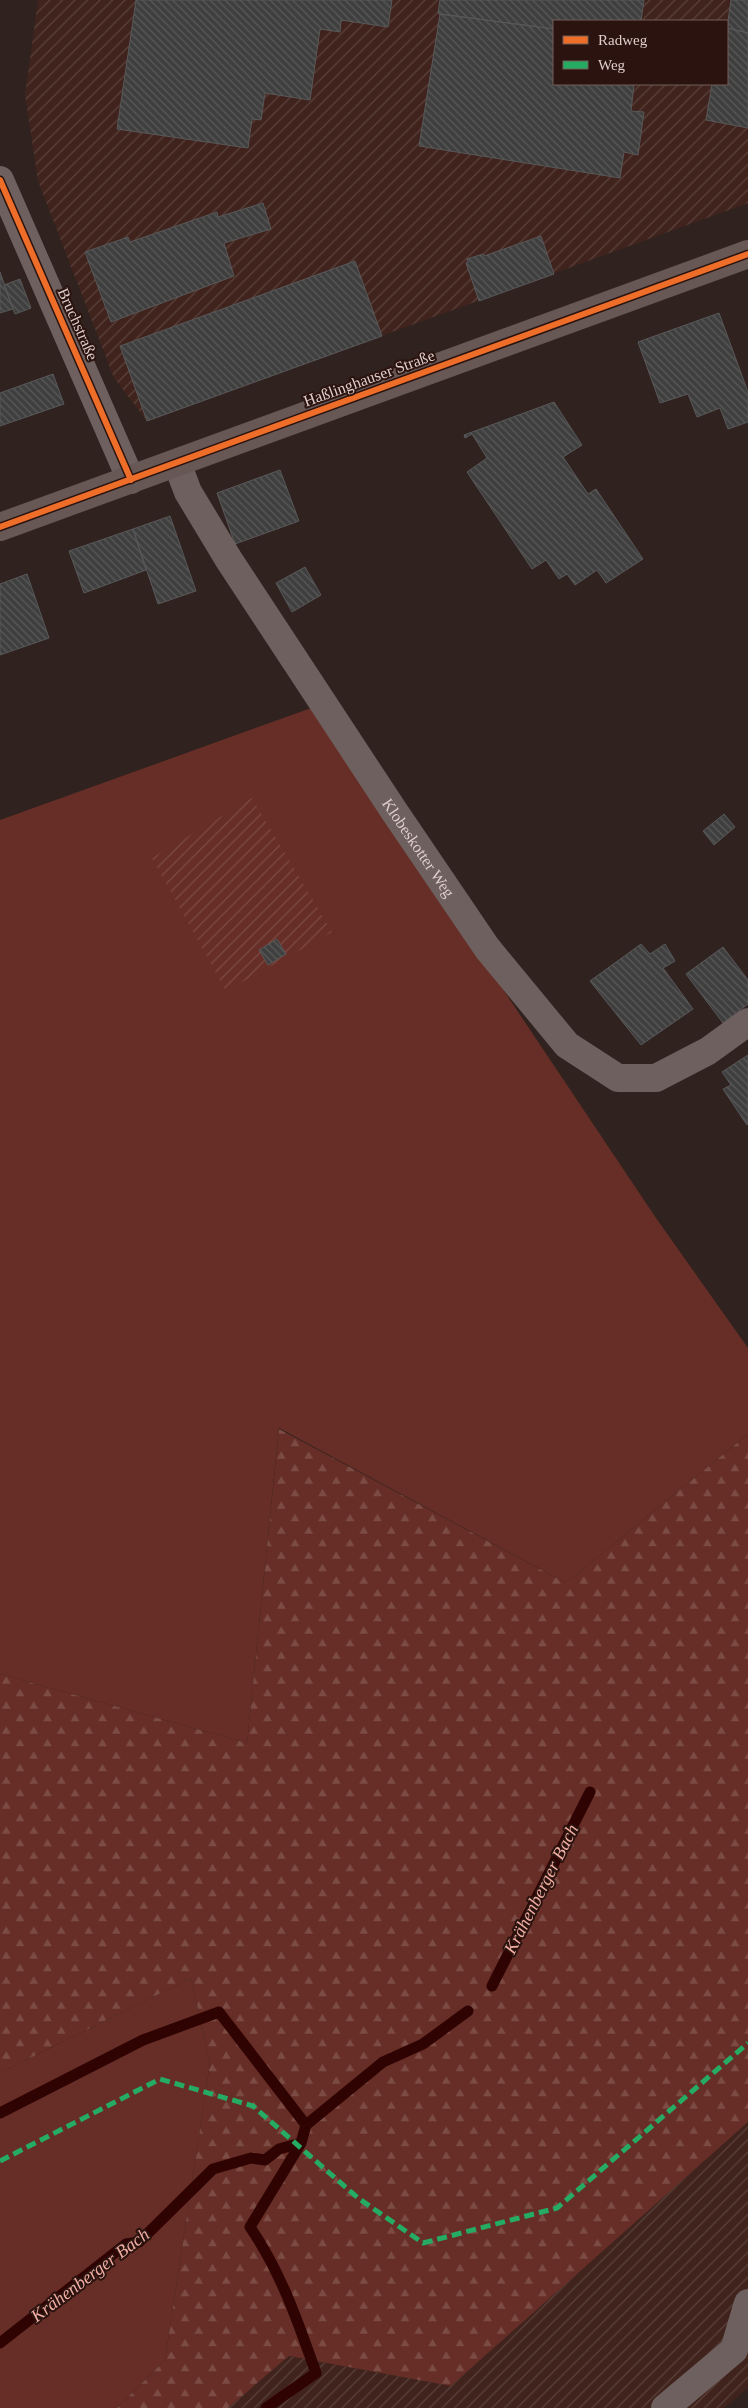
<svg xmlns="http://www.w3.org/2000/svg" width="748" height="2408" font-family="Georgia,serif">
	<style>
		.industrial { fill: url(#industrial-furrows); fill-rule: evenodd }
		.grass { fill: #662e26 }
		.forest { fill: url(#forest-firs) }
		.garden { fill: url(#garden-furrows) }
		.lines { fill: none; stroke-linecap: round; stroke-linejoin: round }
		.stream { stroke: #300303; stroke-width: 11 }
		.building { fill: url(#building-back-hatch); stroke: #59585a }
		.minor { stroke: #6d605e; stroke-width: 28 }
		.major { stroke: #675855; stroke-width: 28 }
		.quiet { stroke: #26ab63; stroke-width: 5; stroke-dasharray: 10 5; stroke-linecap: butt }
		.cycleway-casing { stroke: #2b130f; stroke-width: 9 }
		.cycleway { stroke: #ee6e29; stroke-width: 6 }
		.labels { text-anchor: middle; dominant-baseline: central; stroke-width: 4; stroke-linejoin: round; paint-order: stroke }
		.street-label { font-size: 16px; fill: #dfcecb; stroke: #2b130f }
		.water-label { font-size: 18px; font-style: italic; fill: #f1aea3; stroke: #2b130f }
	</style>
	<defs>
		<pattern id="industrial-furrows" width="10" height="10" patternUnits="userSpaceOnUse" patternTransform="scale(1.25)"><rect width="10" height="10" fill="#40231d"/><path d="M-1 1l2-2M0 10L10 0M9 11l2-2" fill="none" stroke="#5b423c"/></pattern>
		<pattern id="forest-firs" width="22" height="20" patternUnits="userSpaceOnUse" patternTransform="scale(1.25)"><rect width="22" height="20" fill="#662e26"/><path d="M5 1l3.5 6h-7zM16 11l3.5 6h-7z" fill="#7b4b44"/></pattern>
		<pattern id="garden-furrows" width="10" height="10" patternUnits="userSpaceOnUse" patternTransform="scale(1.25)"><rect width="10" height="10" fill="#662e26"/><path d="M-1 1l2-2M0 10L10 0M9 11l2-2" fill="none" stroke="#7b4b44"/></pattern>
		<pattern id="building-back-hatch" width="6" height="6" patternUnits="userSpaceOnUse" patternTransform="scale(1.25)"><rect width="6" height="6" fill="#3f3f3f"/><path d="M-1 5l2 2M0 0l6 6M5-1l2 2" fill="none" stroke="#5a5a59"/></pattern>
	</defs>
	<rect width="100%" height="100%" fill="#30221f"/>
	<path class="industrial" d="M38,0H748V203L147,421L114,378L38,181L25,95ZM554,21H727V84H554Z
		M748,2122V2388L724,2408H228L289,2356L451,2386Z"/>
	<path class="grass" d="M314,707L656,1218L748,1348V1434L566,1583L279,1428L247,1743L0,1674V820Z
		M191,1978L210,2063L165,2360L117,2408H0V2073Z"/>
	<path class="forest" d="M279,1429L566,1583L748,1434V2122L451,2386L289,2356L228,2408H117L165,2360L210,2063L191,1978L0,2073V1674L247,1743Z"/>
	<path class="garden" d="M252,798L332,932L226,991L152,858Z"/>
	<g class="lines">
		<path class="stream" d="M492,1986L590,1792
			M0,2113L143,2040L219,2012L306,2125
			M0,2343L126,2244L139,2242L213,2169L251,2158L265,2160L279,2149L301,2143L306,2125L383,2062L423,2044L468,2011
			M266,2408L316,2373C298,2322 281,2272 250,2227L301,2143"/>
	</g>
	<path class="building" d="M136,0H392L388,27L341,20L340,32L320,29L310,100L265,93L261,120L252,119L248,148L117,129Z
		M440,0H644L641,21H554V29L440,14L438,13Z
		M731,0H748V33L727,28Z
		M440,14L554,29V84H634L631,111L644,112L638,155L624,152L620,178L419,146Z
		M727,28L748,33V128L706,120L712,84H727Z
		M263,203L271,229L224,243L234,276L111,322L85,252L128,237L130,242L217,212L218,217Z
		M541,236L554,274L479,301L466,263L468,262L467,259L483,254L484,256Z
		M355,261L382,336L147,421L120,346Z
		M0,272L13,309L0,313Z
		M20,279L31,308L15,314L4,285Z
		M719,313L748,392V422L728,429L720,408L697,417L688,394L660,403L638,342Z
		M53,374L64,404L0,426V393Z
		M554,402L582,445L563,457L588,494L596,489L643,559L606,583L597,570L575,585L567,574L559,579L546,560L532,569L467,472L487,458L472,434L465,438L464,435Z
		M280,470L299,521L235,544L217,493Z
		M170,516L196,591L158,604L133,529Z
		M133,529L146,570L84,593L69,551Z
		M305,567L321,595L292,612L276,583Z
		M27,574L49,638L0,655V584Z
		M724,814L735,827L714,845L703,831Z
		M277,939L286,954L268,965L259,950Z
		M641,944L650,954L665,944L675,961L663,968L693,1009L641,1045L590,981Z
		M723,947L748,980V1004L723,1023L686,974Z
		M748,1055V1124L747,1125L723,1089L731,1085L722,1072Z"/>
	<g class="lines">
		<g class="minor">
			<path d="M0,180L131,480"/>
			<path id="s1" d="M177,463L188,492L229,560L394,811L487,948L567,1045L618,1078H656L708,1051L748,1022"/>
			<path d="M665,2408L734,2350L748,2303"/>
		</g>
		<path class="major" d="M0,527L748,254"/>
		<path class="quiet" d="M0,2161L160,2079L253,2106L358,2198L423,2243L557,2208L748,2043"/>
		<g class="cycleway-casing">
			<path id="cycleway" d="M0,180L131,480
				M0,527L748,254"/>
		</g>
		<use href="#cycleway" class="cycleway"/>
	</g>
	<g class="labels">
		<g class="street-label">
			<text transform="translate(78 324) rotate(66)">Bruchstraße</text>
			<text transform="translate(369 378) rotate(-20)">Haßlinghauser Straße</text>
			<text stroke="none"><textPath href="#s1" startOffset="455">Klobeskotter Weg</textPath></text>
		</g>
		<g class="water-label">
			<text transform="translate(541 1889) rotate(-63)">Krähenberger Bach</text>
			<text transform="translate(90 2275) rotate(-37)">Krähenberger Bach</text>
		</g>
	</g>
	<rect x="553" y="20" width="175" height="65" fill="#2b130f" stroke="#735e5a"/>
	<rect x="563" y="36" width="25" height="8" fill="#ee6e29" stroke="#735e5a"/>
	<text x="598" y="45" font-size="15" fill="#dfcecb">Radweg</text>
	<rect x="563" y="61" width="25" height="8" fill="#26ab63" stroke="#735e5a"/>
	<text x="598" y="70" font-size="15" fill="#dfcecb">Weg</text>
</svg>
